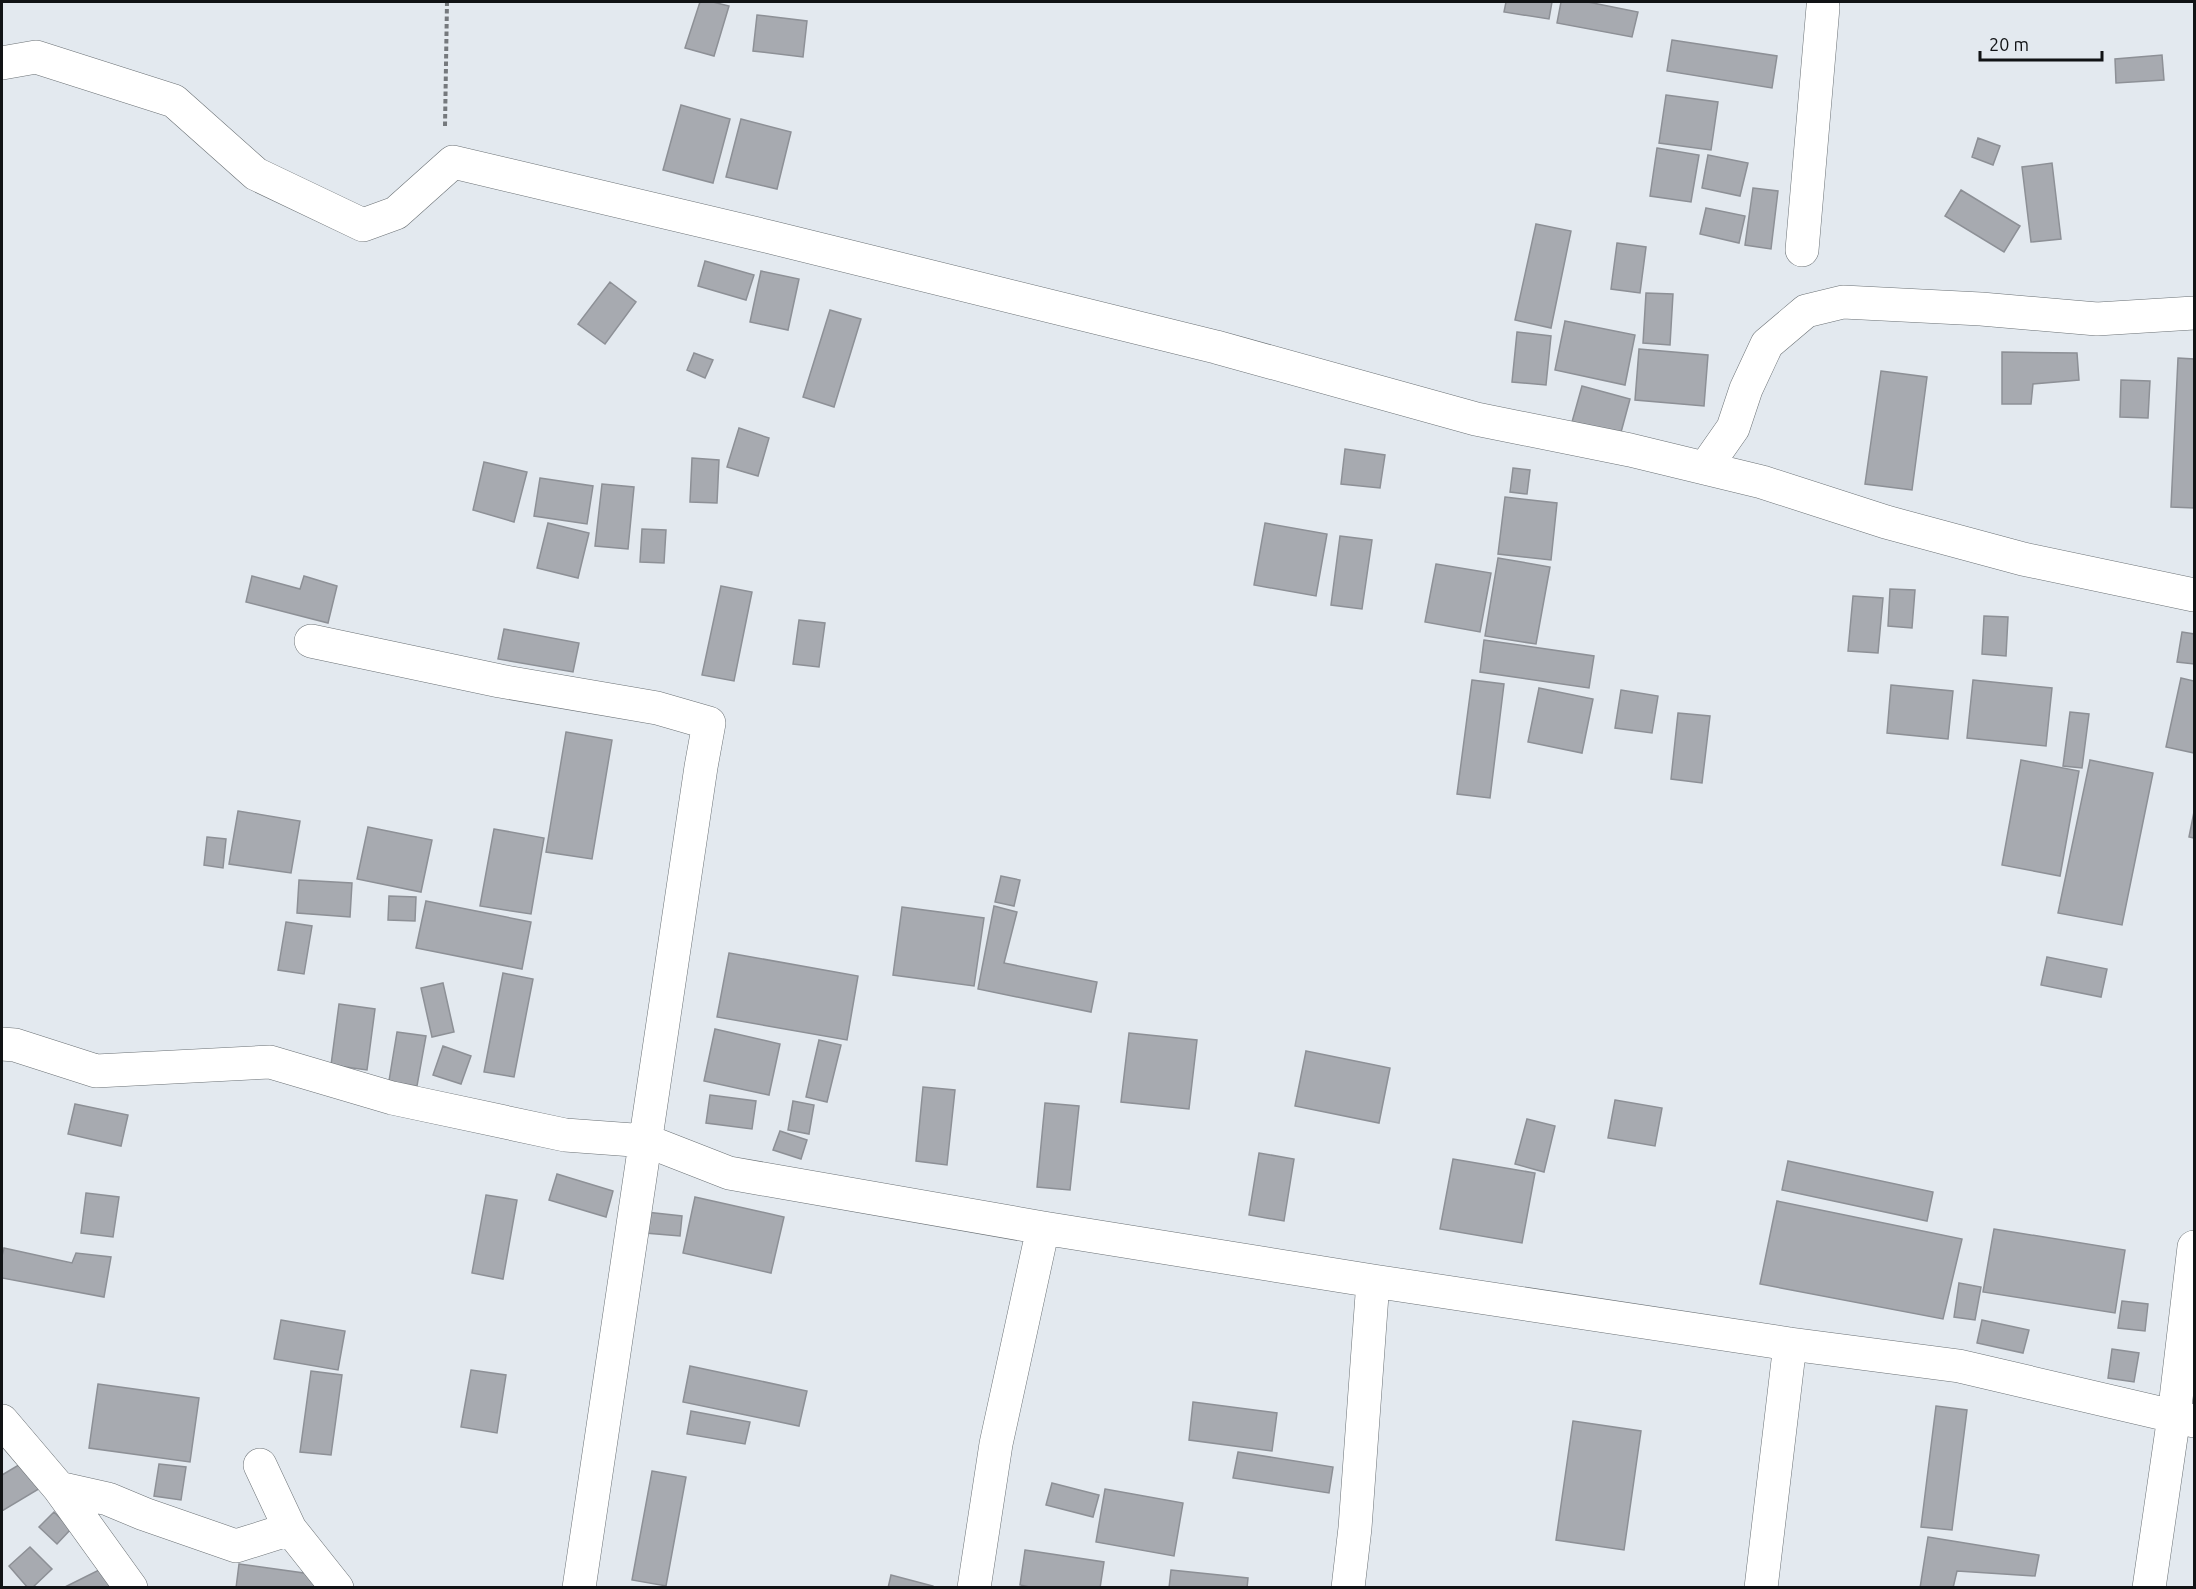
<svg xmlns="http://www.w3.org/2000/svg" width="2196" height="1589" font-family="Ubuntu,sans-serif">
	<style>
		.building { fill: #a7aab0; stroke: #8d9096; stroke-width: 1.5 }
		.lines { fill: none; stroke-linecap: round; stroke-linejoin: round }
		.minor-casing { stroke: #6b7175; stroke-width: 34 }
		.path { stroke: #75797d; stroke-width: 4; stroke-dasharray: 4.5 3; stroke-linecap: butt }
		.minor { stroke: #fff; stroke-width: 33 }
	</style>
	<rect width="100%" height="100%" fill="#e3e9ef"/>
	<path class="building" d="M700,2H713L729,6L714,56L685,48Z
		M1506,2H1552L1549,19L1504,12Z
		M1561,2H1588L1638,12L1632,37L1557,23Z
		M757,15L807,21L803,57L753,51Z
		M1672,40L1777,56L1772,88L1667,71Z
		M2162,55L2164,80L2116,83L2115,59Z
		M1666,95L1718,102L1711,150L1659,143Z
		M681,105L730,119L713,183L663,170Z
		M741,119L791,132L777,189L726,177Z
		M1978,138L2000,146L1993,165L1972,157Z
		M1657,148L1699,155L1691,202L1650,196Z
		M1708,155L1748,163L1740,196L1702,188Z
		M2052,163L2061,239L2031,242L2022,167Z
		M1753,188L1778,191L1771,249L1745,245Z
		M1961,190L2020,226L2004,252L1945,216Z
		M1706,208L1745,216L1739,243L1700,234Z
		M1536,224L1571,231L1551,328L1515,320Z
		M1617,243L1646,247L1640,293L1611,289Z
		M705,261L754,275L746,300L698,286Z
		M761,271L799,279L788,330L750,322Z
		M610,282L636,302L605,344L578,324Z
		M1646,293L1673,294L1670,345L1643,343Z
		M830,310L861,319L834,407L803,397Z
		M1565,321L1635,335L1625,385L1555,370Z
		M1517,332L1551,336L1546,385L1512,382Z
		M1639,349L1708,355L1704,406L1635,400Z
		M2002,352L2077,353L2079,380L2033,384L2031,404H2002Z
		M694,353L713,360L705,378L687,370Z
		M2178,358L2194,359V508L2171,507Z
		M1881,371L1927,377L1912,490L1865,484Z
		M2121,380L2150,381L2148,418L2120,417Z
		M1582,386L1630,399L1620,436L1572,422Z
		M739,428L769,438L758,476L727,467Z
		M1345,449L1385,455L1380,488L1341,484Z
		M692,458L719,460L717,503L690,502Z
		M484,462L527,472L514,522L473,510Z
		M1513,468L1530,470L1527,494L1510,492Z
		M540,478L593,486L587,524L534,516Z
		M602,484L634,487L628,549L595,546Z
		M1505,497L1557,503L1551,560L1498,554Z
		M548,523L589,533L578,578L537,568Z
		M1265,523L1327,534L1316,596L1254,585Z
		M642,529L666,530L664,563L640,562Z
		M1340,536L1372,540L1362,609L1331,605Z
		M1498,558L1550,567L1536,644L1485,636Z
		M1436,564L1491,573L1480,632L1425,622Z
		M252,576L300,589L304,576L337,586L328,623L246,602Z
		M721,586L752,592L734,681L702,675Z
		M1890,589L1915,590L1912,628L1888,626Z
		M1853,596L1883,598L1878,653L1848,651Z
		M1984,616L2008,617L2006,656L1982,654Z
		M799,620L825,623L819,667L793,664Z
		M504,629L579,643L573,672L498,659Z
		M2182,632L2194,634V664L2177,662Z
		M1484,640L1594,656L1589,688L1480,672Z
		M2181,678L2194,681V753L2166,747Z
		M1472,680L1504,684L1490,798L1457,794Z
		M1973,680L2052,688L2046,746L1967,738Z
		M1891,685L1953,691L1948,739L1887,733Z
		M1539,688L1593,699L1582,753L1528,742Z
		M1621,690L1658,696L1652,733L1615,728Z
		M2070,712L2089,714L2082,768L2063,766Z
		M1678,713L1710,716L1702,783L1671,779Z
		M566,732L612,740L592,859L546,852Z
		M2021,760L2079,771L2060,876L2002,865Z
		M2090,760L2153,773L2122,925L2058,913Z
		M238,811L300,821L291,873L229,864Z
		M2194,812V838L2189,837Z
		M368,827L432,840L421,892L357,879Z
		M494,829L544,838L531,914L480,906Z
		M207,837L226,839L223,868L204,865Z
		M1001,876L1020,880L1014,906L995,902Z
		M299,880L352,883L350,917L297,913Z
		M389,896L416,897L415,921L388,920Z
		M426,901L531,922L522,969L416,948Z
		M994,906L1017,912L1004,963L1097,982L1091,1012L978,989Z
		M902,907L984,918L974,986L893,975Z
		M286,922L312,926L304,974L278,970Z
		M729,953L858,976L847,1040L717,1017Z
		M2047,957L2107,969L2101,997L2041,985Z
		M503,973L533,979L514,1077L484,1072Z
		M443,983L454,1032L432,1037L421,988Z
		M339,1004L375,1009L367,1070L331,1065Z
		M715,1029L780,1044L769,1095L704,1081Z
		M397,1032L426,1036L417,1086L389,1081Z
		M1129,1033L1197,1040L1189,1109L1121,1102Z
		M819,1040L841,1045L827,1102L806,1097Z
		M443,1046L471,1056L461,1084L433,1075Z
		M1306,1051L1390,1068L1379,1123L1295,1106Z
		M923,1087L955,1090L947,1165L916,1161Z
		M710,1095L756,1101L752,1129L706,1123Z
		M1615,1100L1662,1108L1655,1146L1608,1138Z
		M793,1101L814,1105L809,1134L788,1130Z
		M1045,1103L1079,1106L1070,1190L1037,1187Z
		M75,1104L128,1115L121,1146L68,1134Z
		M1527,1119L1555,1126L1544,1172L1515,1164Z
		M780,1131L807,1140L801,1159L773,1150Z
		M1259,1153L1294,1159L1284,1221L1249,1215Z
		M1453,1159L1535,1173L1522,1243L1440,1229Z
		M1788,1161L1933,1192L1927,1221L1782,1190Z
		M557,1174L613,1191L606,1217L549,1200Z
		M86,1193L119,1197L113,1237L81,1233Z
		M486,1195L517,1200L503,1279L472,1273Z
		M695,1197L784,1217L771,1273L683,1253Z
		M1777,1201L1962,1239L1943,1319L1760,1284Z
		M646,1212L682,1216L680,1236L645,1233Z
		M1994,1229L2125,1250L2115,1313L1983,1292Z
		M4,1248L72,1263L76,1253L111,1257L104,1297L2,1278V1256Z
		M1959,1283L1981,1287L1975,1320L1954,1317Z
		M2122,1301L2148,1304L2145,1331L2118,1328Z
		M281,1320L345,1331L338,1370L274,1359Z
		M1982,1320L2029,1330L2023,1353L1977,1343Z
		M2112,1349L2139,1353L2134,1382L2108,1378Z
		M690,1366L807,1391L799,1426L683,1402Z
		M471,1370L506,1375L497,1433L461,1427Z
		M311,1371L342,1375L331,1455L300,1452Z
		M98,1384L199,1398L190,1462L89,1448Z
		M1193,1402L1277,1413L1272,1451L1189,1440Z
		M1936,1406L1967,1410L1952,1530L1921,1527Z
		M691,1411L750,1422L745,1444L687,1434Z
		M1573,1421L1641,1431L1624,1550L1556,1540Z
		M1238,1452L1333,1467L1329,1493L1233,1478Z
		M27,1460L42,1487L2,1511V1475Z
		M159,1464L186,1467L181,1500L154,1496Z
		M652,1471L686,1477L666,1586L632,1580Z
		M1052,1483L1099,1495L1093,1517L1046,1505Z
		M1105,1489L1183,1503L1174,1556L1096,1542Z
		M54,1512L71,1529L57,1544L39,1527Z
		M1928,1537L2039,1555L2035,1576L1957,1571L1953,1588H1920Z
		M30,1547L52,1569L32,1588H28L9,1566Z
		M1025,1550L1104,1562L1100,1588H1034L1020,1585Z
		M239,1564L318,1575L316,1588H236Z
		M107,1566L118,1588H63Z
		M1171,1570L1248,1578L1247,1588H1169Z
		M891,1575L933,1586V1588H888Z"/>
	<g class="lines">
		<g class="minor-casing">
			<path id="minor" d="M2,63L36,57L174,101L256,174L363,225L396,213L453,162L770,237L1216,347L1476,419L1630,450L1762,482L1886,522L2023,559L2194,595
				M1802,250L1823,7
				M1705,468L1733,428L1746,389L1767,344L1806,311L1843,302L1981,309L2097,319L2194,313
				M311,641L500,681L657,708L709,723L701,767L579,1588
				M2,1044L15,1045L96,1071L270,1062L392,1098L565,1135L647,1141L729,1173L1043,1228L1373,1281L1355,1528L1348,1588
				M1373,1281L1790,1344
				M2,1421L59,1488L108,1499L144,1514L236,1546L290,1529
				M260,1465L290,1529L337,1588
				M59,1488L131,1588
				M974,1588L996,1444L1043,1228
				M1761,1588L1790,1344L1959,1366L2194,1421
				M2149,1588L2174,1416L2194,1247"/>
		</g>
		<path class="path" d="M445,126L447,2"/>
		<use href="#minor" class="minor"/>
	</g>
	<rect width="2196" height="1589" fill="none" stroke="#111315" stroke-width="6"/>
	<path d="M1980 51v9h122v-9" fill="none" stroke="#111315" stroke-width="3"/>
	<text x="1989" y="51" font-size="18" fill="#111315" stroke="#e3e9ef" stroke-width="4.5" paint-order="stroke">20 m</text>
</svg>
